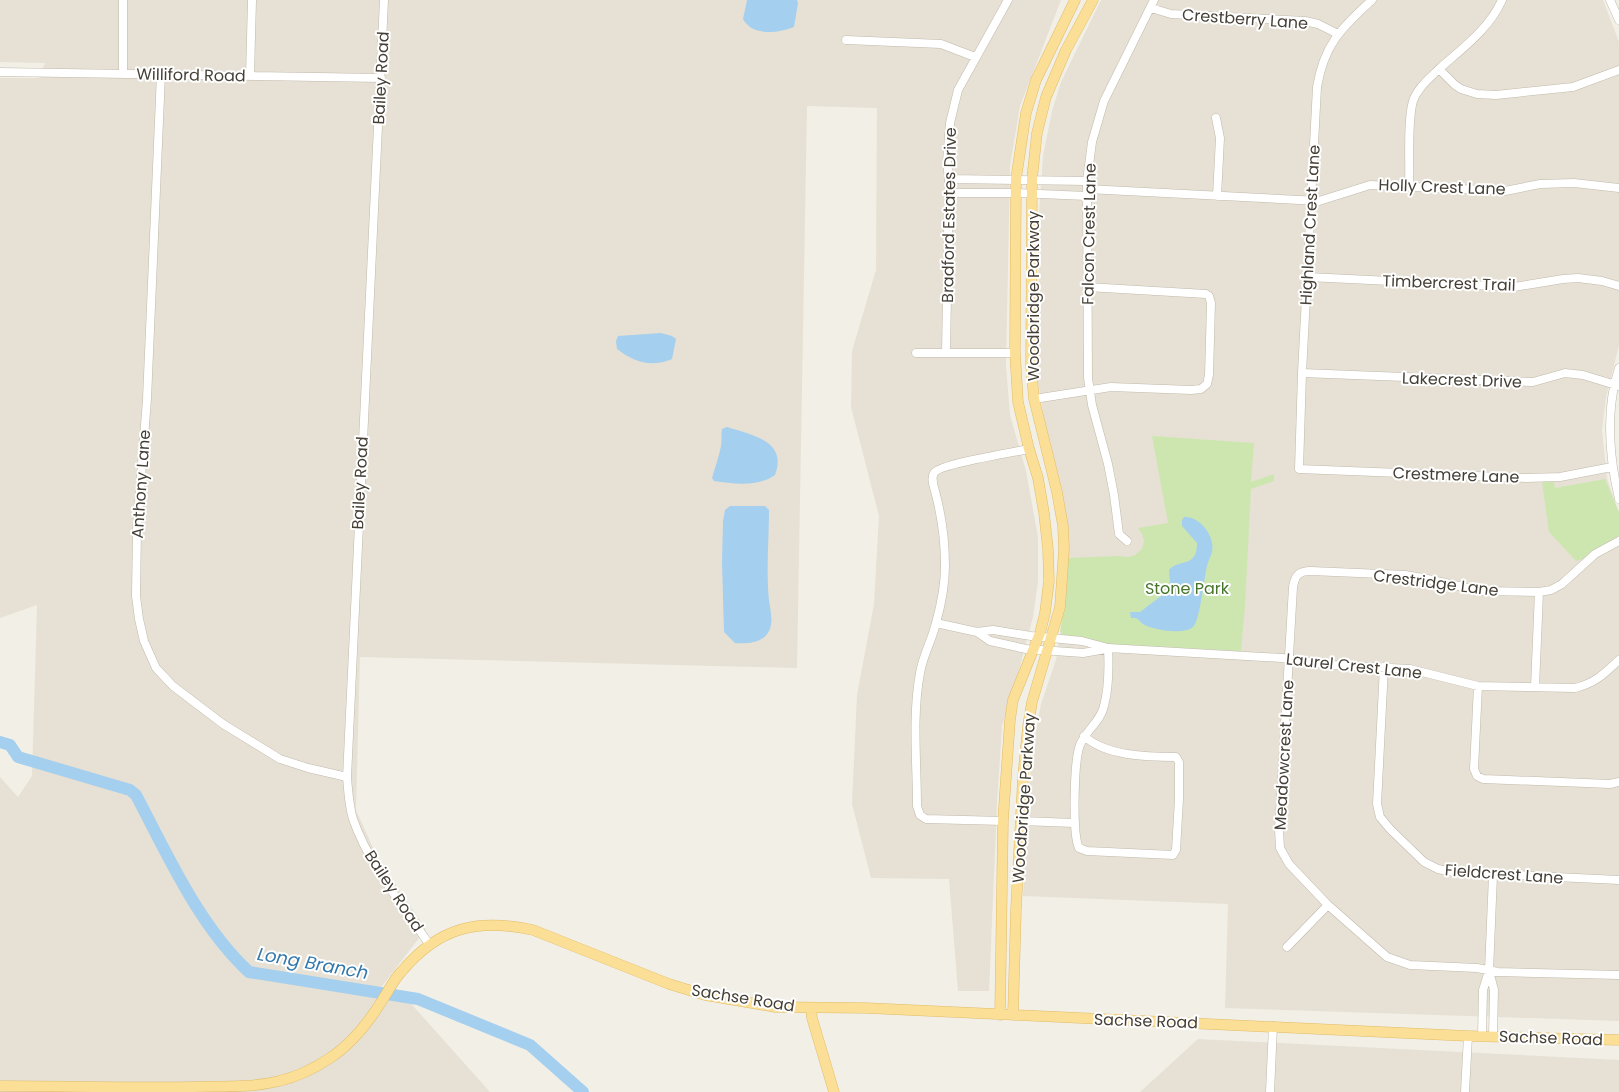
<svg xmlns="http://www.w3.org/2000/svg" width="1619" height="1092" font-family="Poppins,sans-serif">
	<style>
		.residential { fill: #e6e1d4 }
		.green { fill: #cde6b0 }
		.water { fill: #a4cfee }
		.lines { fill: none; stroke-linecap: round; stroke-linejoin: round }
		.river { stroke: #a4cfee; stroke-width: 12 }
		.minor-casing { stroke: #c1b9ac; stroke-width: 9 }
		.major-casing { stroke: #e0bc67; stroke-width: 11 }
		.minor { stroke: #fff; stroke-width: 8 }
		.major { stroke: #fbdf97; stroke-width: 10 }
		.labels { text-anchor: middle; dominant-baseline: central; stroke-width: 4; stroke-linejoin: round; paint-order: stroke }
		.street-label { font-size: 16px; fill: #453f36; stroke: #fff }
		.park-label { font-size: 16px; fill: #46752b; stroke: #fff }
		.water-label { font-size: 18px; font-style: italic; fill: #3278ad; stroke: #fff }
	</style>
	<rect width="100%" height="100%" fill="#f2efe6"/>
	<path class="residential" d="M0,0H1061L1020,106L1010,166L1006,366L1010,415L1026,471L1038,537V581L1033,617L1015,685L1002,726L997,804L989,991H958L949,879L871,878L852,804L857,695L874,604L879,516L851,407L852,351L876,270L877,108L807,106L797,668L360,657L356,810L378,859L426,929L376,994L406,998L490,1092H0V777L18,797L32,776L37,605L0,618V78H39L45,63L0,62Z
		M1101,0H1603L1619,42V345L1606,397L1602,430L1607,478L1619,514V1021L1225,1008L1228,904L1023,896L1031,758L1041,704L1056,660L1066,597L1068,558L1063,495L1045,424L1038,381L1039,215L1043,156L1052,111L1061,82Z
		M1198,1039L1619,1060V1092H1140Z"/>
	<path class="green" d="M1152,436L1254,443L1251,482L1274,474V481L1251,489L1245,606L1241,651L1104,644L1064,636L1060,631L1066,597L1068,558L1119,556L1129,557L1135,555L1142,549L1144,541L1142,534L1138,528L1168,523Z
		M1605,479L1619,512V536L1588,557L1576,561L1549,532L1542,482H1554L1555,488Z"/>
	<path class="water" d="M747,0H797L798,3L794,27C778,33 753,37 743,19Z
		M661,333L672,336L676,339L672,359C651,368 634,362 617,349L616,341L618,336Z
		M727,427C751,435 788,440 775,475C758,487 734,484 714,481L712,478C715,467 719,457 721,446C722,440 721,435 722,429Z
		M730,506H765L769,510C769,538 766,573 769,600C770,609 774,622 769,631C763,643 747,644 735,643L724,632L722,562L723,521L725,510Z
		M1184,517C1197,516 1210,530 1212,543C1214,552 1209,558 1207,566C1204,578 1200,621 1193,627C1184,635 1154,630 1145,625C1141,624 1140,620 1136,618H1131L1130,612H1140L1165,593L1170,582L1169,570C1179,558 1197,569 1197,543L1182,526V520Z"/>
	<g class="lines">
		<path class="river" d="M0,742L10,745L18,757L130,790L136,795C167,854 199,926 249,972L418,999L530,1045L583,1092"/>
		<g class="minor-casing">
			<path id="minor" d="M384,0L347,777C348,790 349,806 353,819C369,865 402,904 429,944
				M1372,0C1341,28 1324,45 1317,87L1302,373L1299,469L1526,478L1560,477L1612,467
				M1610,0L1619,20
				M1151,8L1171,14L1305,21L1318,24L1338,34
				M846,40L941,44L975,57
				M1439,69L1455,85L1461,89L1477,94L1496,95L1573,87L1619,70
				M0,72L381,78
				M123,74V0
				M161,74L147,399L137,529L136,596L139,619L144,641L156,668L173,686L223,724L280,759L308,768L347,777
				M250,75L252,0
				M1216,118L1220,138L1217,196
				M949,179L1087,181
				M1409,186C1410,163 1407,122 1413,101C1418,87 1430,78 1440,68C1463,48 1489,29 1502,0
				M1087,189L1319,201L1370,185L1505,191L1540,184L1574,183L1619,188
				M948,193H1016L1087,196
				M1308,277L1514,287L1563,279L1578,278L1602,281L1619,286
				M916,353H1015
				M946,353L949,179L947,162L950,123L958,90L1008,0
				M1619,368C1605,410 1609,456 1619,499
				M1302,373L1533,382L1565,373L1583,375L1619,386
				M1034,399L1111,387L1191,390L1201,389L1207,384L1209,375L1211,303L1209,296L1206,294L1087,287
				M1127,541L1119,534L1114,495L1108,464L1092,405L1088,378L1087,181L1092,142L1104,101L1154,0
				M1619,541L1595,554L1562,584L1551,590L1539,592L1481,591L1423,578L1405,575L1311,571C1299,571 1295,575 1293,587L1279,829L1280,848L1289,864L1328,905L1387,957L1410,965L1477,968L1498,972L1619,975
				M936,623L977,632L993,630L1031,636L1082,641L1108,648L1282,658L1331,665L1410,669L1478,686L1575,688C1595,683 1604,674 1619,660
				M977,632L990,641L1026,649L1083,653L1106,649
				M1384,667L1377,804L1380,817L1390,829L1424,862L1438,869L1453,872L1619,880
				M1478,686L1474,769L1477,776L1483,779L1610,784L1619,782
				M1535,687L1539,592
				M1084,736C1106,756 1147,757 1176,757L1179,762V799L1176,850L1173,855L1087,851L1079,848C1072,834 1074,760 1080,745C1086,730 1101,721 1104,706C1109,687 1109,667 1108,648
				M1003,821L926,819L920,815L917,806C917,762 912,716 920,673C923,655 932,640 936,623C941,605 945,584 945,566C945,542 942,518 936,495C935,489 930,479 934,473C939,464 1015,452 1029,449
				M1021,821L1074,823
				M1287,947L1328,905
				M1489,971L1494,990L1493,1036
				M1482,1036L1483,990L1489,971L1493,875
				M1270,1092L1273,1026
				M1465,1092L1468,1036"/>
		</g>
		<g class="major-casing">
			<path id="major" d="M811,1008L812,1018L834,1092
				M1000,1015L1003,821L1010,720L1013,700L1040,633L1045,613L1049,581L1048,549L1044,513L1038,478L1029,449L1018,402L1015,353L1016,179L1026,113L1036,80L1075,0
				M1013,1015L1016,909L1023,777L1028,726L1032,702L1060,607L1064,549L1063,526L1057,492L1034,399L1031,365L1032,179L1037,133L1046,97L1066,50L1093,0
				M0,1086C64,1086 128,1088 193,1087C221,1086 251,1088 279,1081C297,1077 315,1068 330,1058C353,1043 369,1022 383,999C389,990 394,979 402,971C439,927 478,918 533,930L669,984L705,995L775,1007L866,1008L1468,1036L1619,1040"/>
		</g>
		<use href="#minor" class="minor"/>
		<use href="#major" class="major"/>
	</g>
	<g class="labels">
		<g class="street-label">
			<text transform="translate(1245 19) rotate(4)">Crestberry Lane</text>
			<text transform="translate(191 75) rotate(1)">Williford Road</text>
			<text transform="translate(381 78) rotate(-87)">Bailey Road</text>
			<text transform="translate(1442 187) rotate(2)">Holly Crest Lane</text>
			<text transform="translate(949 215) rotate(-89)">Bradford Estates Drive</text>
			<text transform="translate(1310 225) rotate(-87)">Highland Crest Lane</text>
			<text transform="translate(1089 234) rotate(-89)">Falcon Crest Lane</text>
			<text transform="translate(1449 283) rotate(2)">Timbercrest Trail</text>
			<text transform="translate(1033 296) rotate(-90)">Woodbridge Parkway</text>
			<text transform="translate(1462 380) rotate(2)">Lakecrest Drive</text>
			<text transform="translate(1456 475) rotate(2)">Crestmere Lane</text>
			<text transform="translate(360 483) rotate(-87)">Bailey Road</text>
			<text transform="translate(141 484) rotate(-86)">Anthony Lane</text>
			<text transform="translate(1436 583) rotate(7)">Crestridge Lane</text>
			<text transform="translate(1354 666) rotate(6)">Laurel Crest Lane</text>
			<text transform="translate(1284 755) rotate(-87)">Meadowcrest Lane</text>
			<text transform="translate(1024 798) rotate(-86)">Woodbridge Parkway</text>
			<text transform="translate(1504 874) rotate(4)">Fieldcrest Lane</text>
			<text transform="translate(394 891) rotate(57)">Bailey Road</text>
			<text transform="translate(743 998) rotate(9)">Sachse Road</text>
			<text transform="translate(1146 1021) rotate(2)">Sachse Road</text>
			<text transform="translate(1551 1038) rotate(2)">Sachse Road</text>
		</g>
		<g class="park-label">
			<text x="1187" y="588">Stone Park</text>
		</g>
		<g class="water-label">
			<text transform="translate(313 963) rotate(10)">Long Branch</text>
		</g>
	</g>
</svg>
